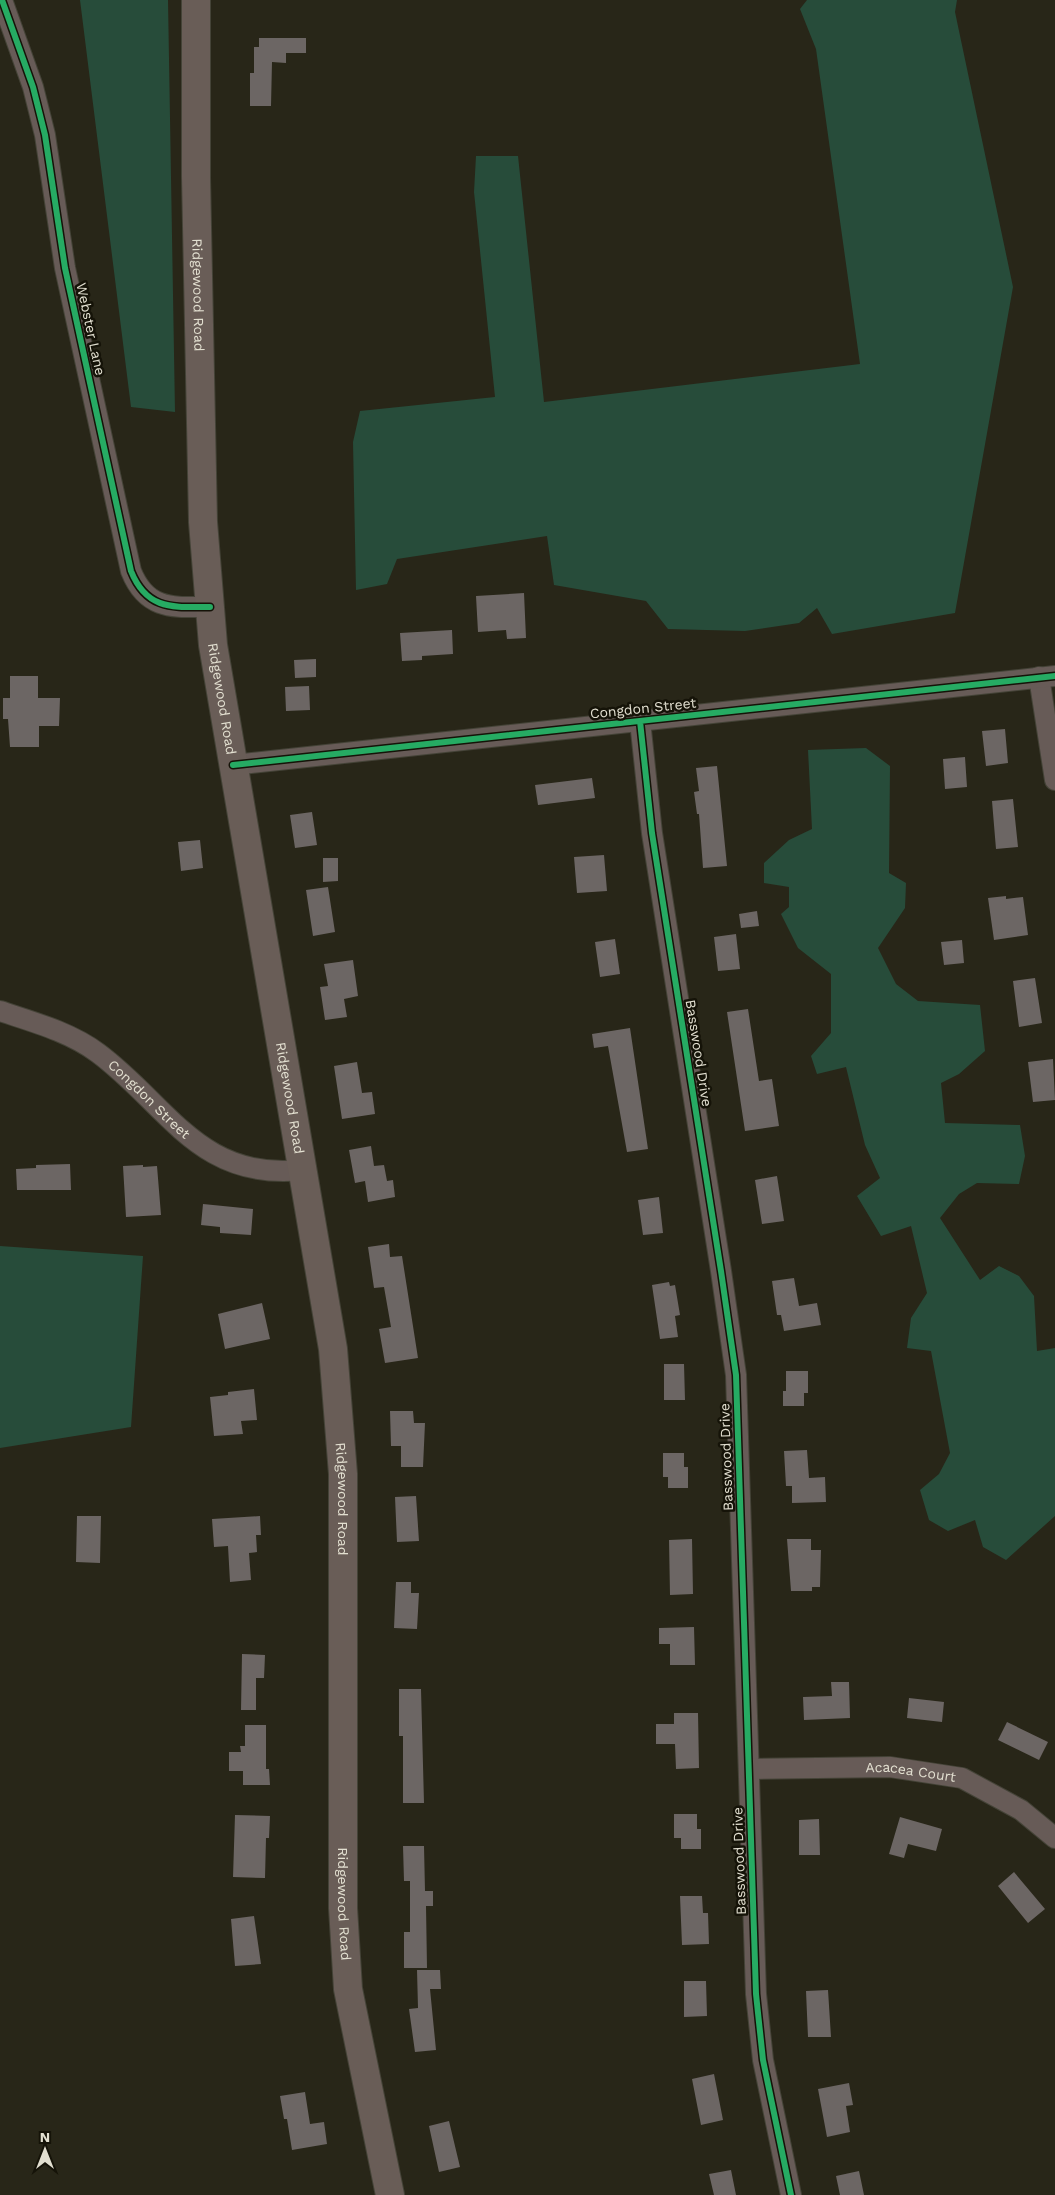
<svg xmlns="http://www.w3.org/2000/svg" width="1055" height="2195" font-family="'Work Sans',sans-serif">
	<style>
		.green { fill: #274c3a }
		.building { fill: #6c6664 }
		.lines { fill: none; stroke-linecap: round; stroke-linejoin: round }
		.street-casing { stroke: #444337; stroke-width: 22 }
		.secondary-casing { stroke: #444337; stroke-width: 30 }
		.street { stroke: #675b57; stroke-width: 20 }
		.secondary { stroke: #695d57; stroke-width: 28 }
		.cycleway-casing { stroke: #151308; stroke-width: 9 }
		.cycleway { stroke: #26ab63; stroke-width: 6 }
		.labels { text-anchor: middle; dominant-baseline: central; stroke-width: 5; stroke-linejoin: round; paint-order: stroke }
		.street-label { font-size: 14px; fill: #e2dfd0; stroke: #151308 }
	</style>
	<rect width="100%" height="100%" fill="#282618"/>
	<path class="green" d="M80,0H168L175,412L131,407Z
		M807,0H957L955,12L1013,287L955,613L832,634L817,608L799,623L745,631L668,629L646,601L554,585L547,536L397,559L387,584L356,590L353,442L360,411L495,397L474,192L476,156H518L544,402L860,364L816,49L800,9Z
		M866,748L890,766L889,873L906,883L905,908L878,948L896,984L918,1001L980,1005L985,1051L959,1074L941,1083L945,1123L1020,1125L1025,1156L1019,1184L977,1183L959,1194L940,1218L980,1280L999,1266L1019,1276L1034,1296L1037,1351L1055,1348V1516L1006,1560L983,1547L975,1520L948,1531L929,1520L920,1490L939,1474L950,1453L931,1351L907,1348L911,1318L927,1293L911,1226L881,1236L857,1196L880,1178L865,1145L846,1067L817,1074L811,1056L831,1033V974L798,948L781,914L789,907V887L764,883V863L789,840L812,829L808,750Z
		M0,1246L143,1256L131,1427L0,1448Z"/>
	<path class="building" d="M259,38H306V53H286V63L272,62L271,106H250V73H254V47H259Z
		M524,593L526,638L507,639L506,630L478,632L476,596Z
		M452,630L453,654L422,656V660L402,661L400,633Z
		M316,659V677L295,678L294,660Z
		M10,676H38V698H60L59,726H39V747H10L8,719H3V698H10Z
		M309,686L310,710L286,711L285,687Z
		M1005,729L1008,763L986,766L982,731Z
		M965,757L967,787L945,789L943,759Z
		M717,766L727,866L703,868L699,814H697L694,792L699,791L696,768Z
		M592,778L595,798L538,805L535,785Z
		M1013,799L1018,847L996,849L992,801Z
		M312,812L317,845L295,848L290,815Z
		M200,840L203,868L181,871L178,842Z
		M604,855L607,891L577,893L574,857Z
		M323,858H338V881L323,882Z
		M328,887L335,932L313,936L306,890Z
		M1006,896V899L1023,897L1028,935L994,940L988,898Z
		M757,911L759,926L741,928L739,914Z
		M736,934L740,969L718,971L714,937Z
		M615,939L620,974L600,977L595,942Z
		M962,940L964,963L944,965L941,942Z
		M353,960L358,996L344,999L347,1017L325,1020L320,987L328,986L324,964Z
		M1035,978L1042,1023L1019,1027L1013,981Z
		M748,1009L759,1081L772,1079L779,1126L745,1131L727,1012Z
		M630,1028L648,1149L627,1152L608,1046L594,1048L592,1034Z
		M1053,1059L1055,1100L1033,1102L1028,1062Z
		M357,1062L362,1093L372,1092L375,1114L342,1119L334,1066Z
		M371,1146L374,1166L384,1165L387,1181L393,1180L395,1197L368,1202L365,1181L355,1183L349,1150Z
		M70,1164L71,1190H17L16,1169L36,1168V1165Z
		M143,1165V1167L157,1166L161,1215L126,1217L123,1166Z
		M777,1176L784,1221L762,1224L755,1180Z
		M659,1197L663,1233L643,1235L638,1200Z
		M203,1204L253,1209L251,1235L220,1233V1227L201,1225Z
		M389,1244L390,1257L402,1256L418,1358L385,1363L379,1329L391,1327L384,1287L374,1288L368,1247Z
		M794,1278L799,1306L817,1303L821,1325L784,1331L781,1315H777L772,1281Z
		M669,1282L670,1286L675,1285L680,1315L675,1316L678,1337L660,1339L652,1285Z
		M262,1303L270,1339L225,1349L218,1314Z
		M664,1364H684L685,1400H664Z
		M786,1371H808V1393H804V1406H783V1391H786Z
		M254,1389L257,1420L241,1421L243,1434L214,1436L210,1397L228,1395V1392Z
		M390,1411H413L414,1423H425L423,1467H401V1446H391Z
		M807,1450L809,1478L825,1477L826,1502L792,1503V1486H786L784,1451Z
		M663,1453H684V1467H688V1488H668V1477H663Z
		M416,1496L419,1541L397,1542L395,1497Z
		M77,1516H101L100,1563L76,1562Z
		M260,1516L261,1535H256L257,1552L249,1553L251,1580L230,1582L228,1546L214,1547L212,1519Z
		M692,1539L693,1594L670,1595L669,1540Z
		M787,1539H811V1550H821L820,1587H812V1591H791Z
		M396,1582H411V1593H419L417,1629L394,1628Z
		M694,1627L695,1665H670V1644H659V1628Z
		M242,1654L265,1655L264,1678H256V1710H241Z
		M831,1682H849L850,1718L804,1720L803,1697L832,1696Z
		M399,1689H421L424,1803H403V1736H399Z
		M909,1698L944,1702L942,1722L907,1718Z
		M674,1713H698L699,1768L676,1769L675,1744H656V1724H674Z
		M1007,1722L1048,1742L1039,1760L998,1740Z
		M245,1725H266V1769H269L270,1785H243V1771H229V1752H241L240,1746H245Z
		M674,1814H697V1829H701V1849H681V1838H674Z
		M235,1815L270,1816L269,1838H266L265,1878L233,1877Z
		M900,1817L942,1829L936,1851L908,1844L904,1858L889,1854Z
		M819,1819L820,1855H799V1820Z
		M403,1846H424L425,1891H433V1906H426L427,1968H404V1932H410V1881H404Z
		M1014,1872L1045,1909L1028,1923L998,1886Z
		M680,1896H702L703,1913H708L709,1944L682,1945Z
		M254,1916L261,1964L235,1966L231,1919Z
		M417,1970H440L441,1989H430L436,2050L415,2052L409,2009L418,2008Z
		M684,1981H706L707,2016L684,2017Z
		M828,1990L831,2037H808L806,1991Z
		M714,2074L723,2120L701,2125L692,2079Z
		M849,2083L853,2105L846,2106L850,2132L827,2137L818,2089Z
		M305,2092L310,2124L324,2122L327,2144L292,2150L287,2119H284L280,2096Z
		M449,2121L460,2167L439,2172L429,2126Z
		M731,2170L736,2195H714L709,2174Z
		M859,2171L864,2195H840L836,2176Z"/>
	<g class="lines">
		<g class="street-casing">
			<g id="street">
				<path d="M2,0L33,87L45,135L65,268L131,571C147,611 174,607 210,607"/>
				<path d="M1039,677L1055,780"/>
				<path d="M640,721L652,833L721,1271L736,1375L756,1994L763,2060L791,2195"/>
				<path d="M233,765L1055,676"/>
				<path id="s1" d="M0,1011C33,1022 70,1032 98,1053C168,1105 199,1181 302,1170"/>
				<path id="s2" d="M749,1769L890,1767L962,1778L1021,1810L1055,1838"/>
			</g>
		</g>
		<g class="secondary-casing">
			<g id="secondary">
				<path id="s3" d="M196,0V177L203,522L213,645L333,1349L343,1474V1908L348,1989L390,2195"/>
			</g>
		</g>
		<use href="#street" class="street"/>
		<use href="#secondary" class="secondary"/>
		<g class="cycleway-casing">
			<path id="cycleway" d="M2,0L33,87L45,135L65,268L131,571C147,611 174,607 210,607
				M640,721L652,833L721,1271L736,1375L756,1994L763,2060L791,2195
				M233,765L1055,676"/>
		</g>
		<use href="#cycleway" class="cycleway"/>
	</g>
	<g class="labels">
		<g class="street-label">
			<text stroke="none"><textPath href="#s3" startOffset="295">Ridgewood Road</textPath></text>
			<text transform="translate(91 329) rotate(78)">Webster Lane</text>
			<text stroke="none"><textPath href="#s3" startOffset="700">Ridgewood Road</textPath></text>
			<text transform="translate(643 708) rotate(-6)">Congdon Street</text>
			<text transform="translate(699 1053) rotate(81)">Basswood Drive</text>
			<text stroke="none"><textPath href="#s3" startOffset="1105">Ridgewood Road</textPath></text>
			<text stroke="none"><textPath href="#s1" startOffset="176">Congdon Street</textPath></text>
			<text transform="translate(726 1457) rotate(-92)">Basswood Drive</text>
			<text stroke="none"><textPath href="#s3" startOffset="1510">Ridgewood Road</textPath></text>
			<text stroke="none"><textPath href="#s2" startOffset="162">Acacea Court</textPath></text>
			<text transform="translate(739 1861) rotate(-92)">Basswood Drive</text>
			<text stroke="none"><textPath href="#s3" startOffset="1915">Ridgewood Road</textPath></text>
		</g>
	</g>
	<g transform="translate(45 2150)" stroke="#151308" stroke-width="4" paint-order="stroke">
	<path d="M0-4L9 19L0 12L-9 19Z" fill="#e2dfd0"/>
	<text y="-8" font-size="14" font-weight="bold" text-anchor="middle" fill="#e2dfd0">N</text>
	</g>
</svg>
